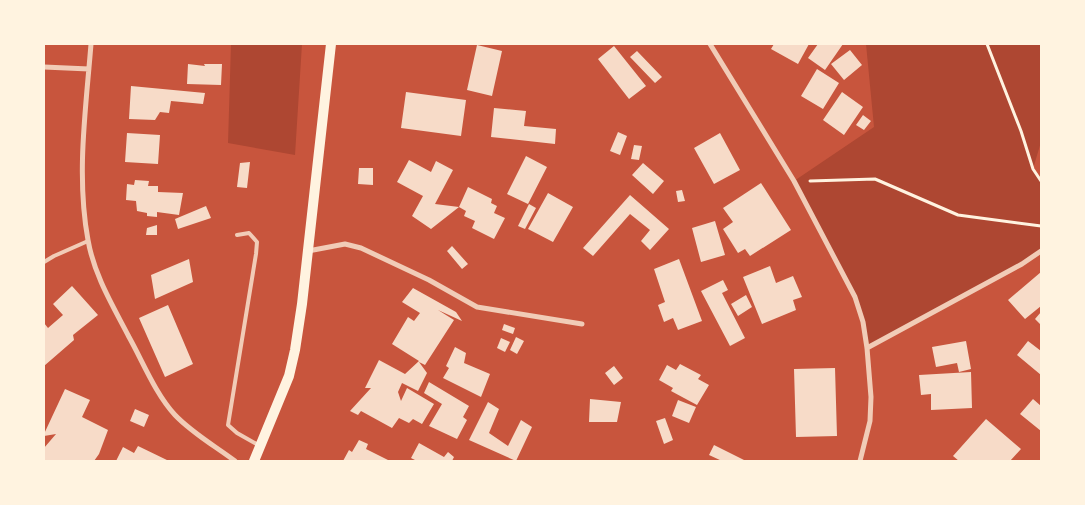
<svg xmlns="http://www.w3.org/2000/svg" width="1085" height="505" font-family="Montserrat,sans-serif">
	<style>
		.green { fill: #ae4732 }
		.building { fill: #f7dbc8 }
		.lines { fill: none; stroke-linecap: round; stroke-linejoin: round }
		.path { stroke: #fff3e0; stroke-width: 3 }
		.service { stroke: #f1ccb7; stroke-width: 4 }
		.minor { stroke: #f1ccb7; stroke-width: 5 }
		.secondary { stroke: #fff3e0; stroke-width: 10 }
	</style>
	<rect width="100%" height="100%" fill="#c8553d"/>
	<path class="green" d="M231,44H302L295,155L228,143Z
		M866,44H1041V142L1033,169L1041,181V251L867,348L855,297L794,181L874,127Z"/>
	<path class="building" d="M774,44H809L798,64L771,49Z
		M818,44H843L825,70L808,58Z
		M477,45L502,51L492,96L467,90Z
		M614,46L646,86L629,99L598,59Z
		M850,50L862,65L844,80L831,64Z
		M637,51L662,77L655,83L630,57Z
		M188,64L205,66L204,64H222L221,85L187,84Z
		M817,69L839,83L823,109L801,96Z
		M131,86L205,93L203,104L171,101L169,113L160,112L155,120L129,119Z
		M406,92L466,100L461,136L401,128Z
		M842,92L863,107L844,135L823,120Z
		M494,108L526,111L524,126L556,129L555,144L491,137Z
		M863,115L871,121L864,130L856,125Z
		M618,132L627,136L620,155L610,151Z
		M127,133L160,135L158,164L125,162Z
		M720,133L740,170L714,184L694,148Z
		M634,145L642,146L639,160L631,159Z
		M526,156L547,167L528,204L507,194Z
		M409,160L431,172L436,161L453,170L435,204L459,207L468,187L492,199L491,203L497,206L494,213L505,218L494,239L472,228L475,221L464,216L466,211L459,207L431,229L412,216L423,196L397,182Z
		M250,162L247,188L237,187L240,163Z
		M643,163L664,181L653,194L632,175Z
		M359,168H373V185L358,184Z
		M135,180L149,181L148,186H158V192L183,193L179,215L157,212V217L147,216V213L137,211L136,201L126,200L127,184L134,185Z
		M761,183L791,230L750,256L745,249L738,253L723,229L733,222L723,208Z
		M682,190L685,201L678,202L676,191Z
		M548,193L573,207L553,242L528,229Z
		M630,195L669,229L650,250L641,241L650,230L630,214L593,256L583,248Z
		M529,204L536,208L525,229L518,226Z
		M206,206L211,218L178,229L175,219Z
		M715,221L725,255L701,262L692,228Z
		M157,225V235H146L147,228Z
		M452,246L468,264L462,269L447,251Z
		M189,259L193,282L155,299L151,275Z
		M679,259L702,321L678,330L673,318L664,322L658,305L665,302L654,269Z
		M770,266L776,283L793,276L802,297L793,300L796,310L762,324L743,277Z
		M1041,272V306L1025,319L1008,300Z
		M723,280L728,290L722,293L745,338L730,346L701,291Z
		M72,286L98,315L73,335L74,340L44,366V323L48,328L63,315L53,304Z
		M413,288L456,312L462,321L438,310L454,320L425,365L419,362L427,373L418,391L402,383L398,392L401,401L407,388L434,404L422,424L413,419L409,423L399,418L392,428L361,411L358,415L350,411L371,388H365L379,360L405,374L419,361L392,344L408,317L414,321L420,313L402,302Z
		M746,295L752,307L738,316L731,304Z
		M168,305L193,364L165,377L139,318Z
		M1041,312V325L1035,319Z
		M504,324L515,328L513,334L502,330Z
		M516,337L524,341L517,354L510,350Z
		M501,338L510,342L505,352L497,348Z
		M966,341L971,369L959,372L957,363L936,367L932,347Z
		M1028,341L1041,351V375L1017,355Z
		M455,347L466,353L464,363L490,374L481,397L443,378L449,368L446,366Z
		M680,364L701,375L698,379L709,385L697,405L671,391L673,388L659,380L667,365L676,370Z
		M614,366L623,378L614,385L605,373Z
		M835,368L837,436L796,437L794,369Z
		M971,372L972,408L931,410V394L921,395L919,375Z
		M429,382L469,406L463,417L467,420L457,439L429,426L442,404L424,393Z
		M65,389L90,400L82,417L108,430L99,454L94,461H44V448L56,434L44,436V434Z
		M590,399L621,402L617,422H589Z
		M1033,399L1041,406V431L1020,414Z
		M678,400L696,407L689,423L672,416Z
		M488,402L499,409L489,433L508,446L521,420L532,427L516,461L469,440Z
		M135,409L149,415L144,427L130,421Z
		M665,418L673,440L664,444L656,421Z
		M986,419L1021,449L1010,461H959L953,456Z
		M359,440L368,444L366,449L390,461H343L349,450L352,452Z
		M419,443L444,457L448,452L454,457L452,461H417L411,458Z
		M714,445L746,461H722L709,455Z
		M138,446L169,461H116L123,447L134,453Z"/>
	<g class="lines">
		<path class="path" d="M987,44L1021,131L1033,169L1041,181
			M810,181L875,179L958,215L1041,226"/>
		<path class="service" d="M237,235L249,233L257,242L256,254L228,425L237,433L260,446
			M44,262L54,256L88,241"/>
		<path class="minor" d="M91,44C86,108 76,175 88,240C94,275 113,306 129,337C143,362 155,393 175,415C192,433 215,446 235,461
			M710,44L794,181L855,297L863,322L867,348L871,397L870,421L860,461
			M44,67L89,69
			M308,251L345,244L361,248L429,280L477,307L582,324
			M867,348L1022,264L1041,251"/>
		<path class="secondary" d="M254,461L289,376L295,350L302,304L331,44"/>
	</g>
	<rect width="1085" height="505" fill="none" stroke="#fff3e0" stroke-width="90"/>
</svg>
